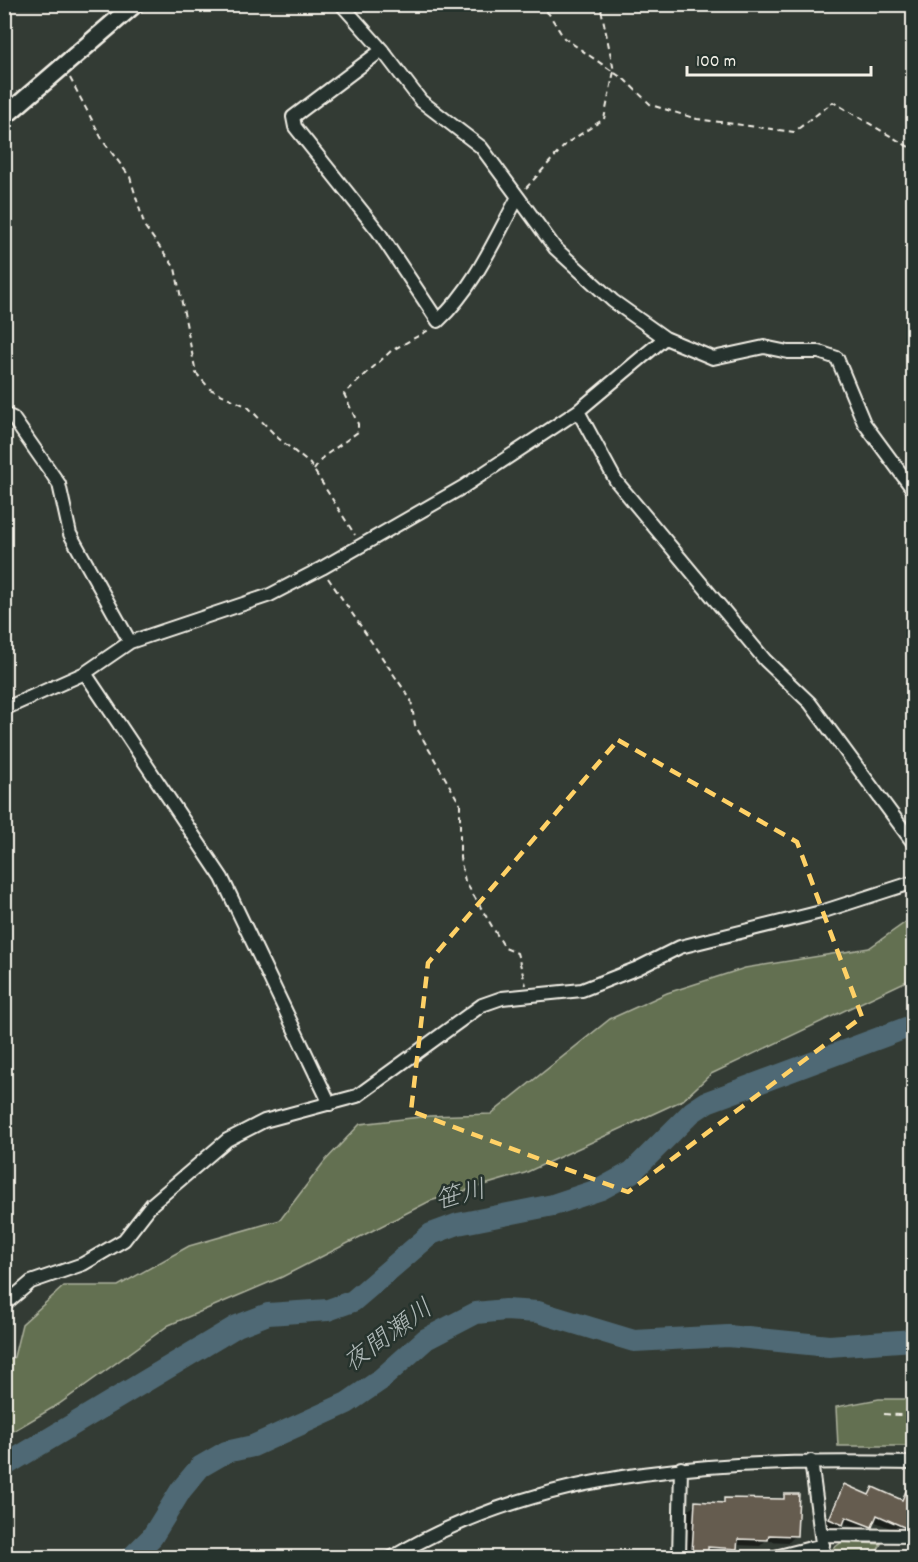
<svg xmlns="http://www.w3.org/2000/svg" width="918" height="1562" font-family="Dekko,'Klee One',sans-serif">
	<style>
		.green { fill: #637051; stroke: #acb09c; stroke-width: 1.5 }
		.shadow { fill: #0007 }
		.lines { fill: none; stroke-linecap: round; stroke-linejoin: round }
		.river { stroke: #506974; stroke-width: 22 }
		.building { fill: #655b50; stroke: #f4f1e8; stroke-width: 1.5 }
		.street-casing { stroke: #f4f1e8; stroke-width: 16 }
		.secondary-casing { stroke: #f4f1e8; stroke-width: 21 }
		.path { stroke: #f4f1e8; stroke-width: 2; stroke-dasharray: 6 4.5; stroke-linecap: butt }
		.street { stroke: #26332d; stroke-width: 12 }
		.secondary { stroke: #26332d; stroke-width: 16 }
		.marked { fill: none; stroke: #ffd166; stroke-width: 4.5; stroke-dasharray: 12 8; stroke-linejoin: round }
		.labels { text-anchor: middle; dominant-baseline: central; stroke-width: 5; stroke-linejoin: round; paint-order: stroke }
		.water-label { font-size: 26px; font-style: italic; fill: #b2bbba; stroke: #26332d }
	</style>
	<rect width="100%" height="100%" fill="#333b34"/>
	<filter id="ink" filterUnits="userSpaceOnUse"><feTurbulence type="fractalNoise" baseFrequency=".0167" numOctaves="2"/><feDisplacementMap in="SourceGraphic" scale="12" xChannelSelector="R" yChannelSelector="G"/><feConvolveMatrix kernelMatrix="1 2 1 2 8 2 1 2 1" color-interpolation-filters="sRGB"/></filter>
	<g filter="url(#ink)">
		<path class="green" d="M913,917V978L711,1074L683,1100L525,1173L430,1201L282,1277L169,1325L59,1404L5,1436V1363L14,1357L22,1324L64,1286H118L189,1246L280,1220L324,1162L360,1124L429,1116L491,1114L610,1019L667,993L745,968L869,948Z
			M879,1399H913V1446H838L836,1407Z
			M842,1542L881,1544L874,1557H832L831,1550Z"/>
		<path class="shadow" d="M845,1486L867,1496L873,1489L900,1500L908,1489L914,1491V1526L907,1524L900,1532L873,1521L865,1532L843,1523L836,1530L825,1525L839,1492Z
			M784,1495L795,1536L789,1542L765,1541L760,1546L736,1545L729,1555L705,1553L700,1558H686L689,1510L695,1503L720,1504L725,1499L780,1500Z"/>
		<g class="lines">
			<path class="river" d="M4,1466L237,1326L268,1314L328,1310L353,1301L431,1234L458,1224L553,1205L601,1189L632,1172L692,1112L707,1102L914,1025
				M131,1558L152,1537L181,1490L200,1467L226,1452L253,1446L347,1403L379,1381L426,1339L476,1313L505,1310L538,1312L634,1341L728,1336L829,1346L914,1340"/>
		</g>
		<path class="building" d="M914,1473V1511L906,1528L877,1515L872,1527L846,1517L843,1525L829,1519L844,1484L869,1495L873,1487L902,1500Z
			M784,1494H799L797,1536L769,1535L768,1540L738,1539L737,1549L708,1547V1552H692L695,1501L724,1503V1498L784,1499Z"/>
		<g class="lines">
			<g class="street-casing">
				<path id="street" d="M341,4L382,50L421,101L481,147L518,197
					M382,50L293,117L295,127L378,231L438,321C474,288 495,239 518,197L555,248L613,301L665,338L713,358L764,347L788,352H819L837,358L864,423L914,491
					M578,411L616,481L765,660L810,703L914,844
					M4,414L13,418L59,484L70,534L130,642
					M85,673L222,878L330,1104
					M4,709L85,673L130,642L270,595L322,568L463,487L578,411L665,338
					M4,1305L31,1282L83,1264L124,1240L152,1204L227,1140L264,1121L357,1096L482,1005L502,998L582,990L638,968L680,947L821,912L914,882
					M811,1461L824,1558
					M822,1535L914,1536
					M391,1558C549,1463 735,1460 914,1463
					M679,1558L681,1468
					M771,1558L823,1545"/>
			</g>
			<g class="secondary-casing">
				<path id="secondary" d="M4,117L135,4"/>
			</g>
			<path class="path" d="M538,4L549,14L564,38L625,80L651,105L697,119L794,132L833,102L914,150
				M70,78L103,141L130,177L145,227L175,268L196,373L210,389L248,407L278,438L310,464L355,535
				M526,188L567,143L604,119L614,71L600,4
				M314,470L323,457L358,432V424L344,394L391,351L429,330
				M328,578L411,700L415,725L460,804V858L465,881L505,948L517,953L526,985
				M884,1414L914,1416"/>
			<use href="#street" class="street"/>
			<use href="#secondary" class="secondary"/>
		</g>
	</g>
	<path class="marked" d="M618,740L797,842L862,1017L628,1192L411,1111L428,963Z"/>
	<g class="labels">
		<g class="water-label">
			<text transform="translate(461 1197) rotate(-15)">笹川</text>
			<text transform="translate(389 1337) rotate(-36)">夜間瀬川</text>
		</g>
	</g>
	<rect width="918" height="1562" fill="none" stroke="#26332d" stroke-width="24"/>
	<rect x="12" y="12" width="894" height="1538" fill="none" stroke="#f4f1e8" stroke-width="2" filter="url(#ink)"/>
	<path d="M687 66v9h184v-9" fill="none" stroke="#f4f1e8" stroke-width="3"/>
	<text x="696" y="66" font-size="18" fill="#f4f1e8" stroke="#26332d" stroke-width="4.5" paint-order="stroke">100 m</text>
</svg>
